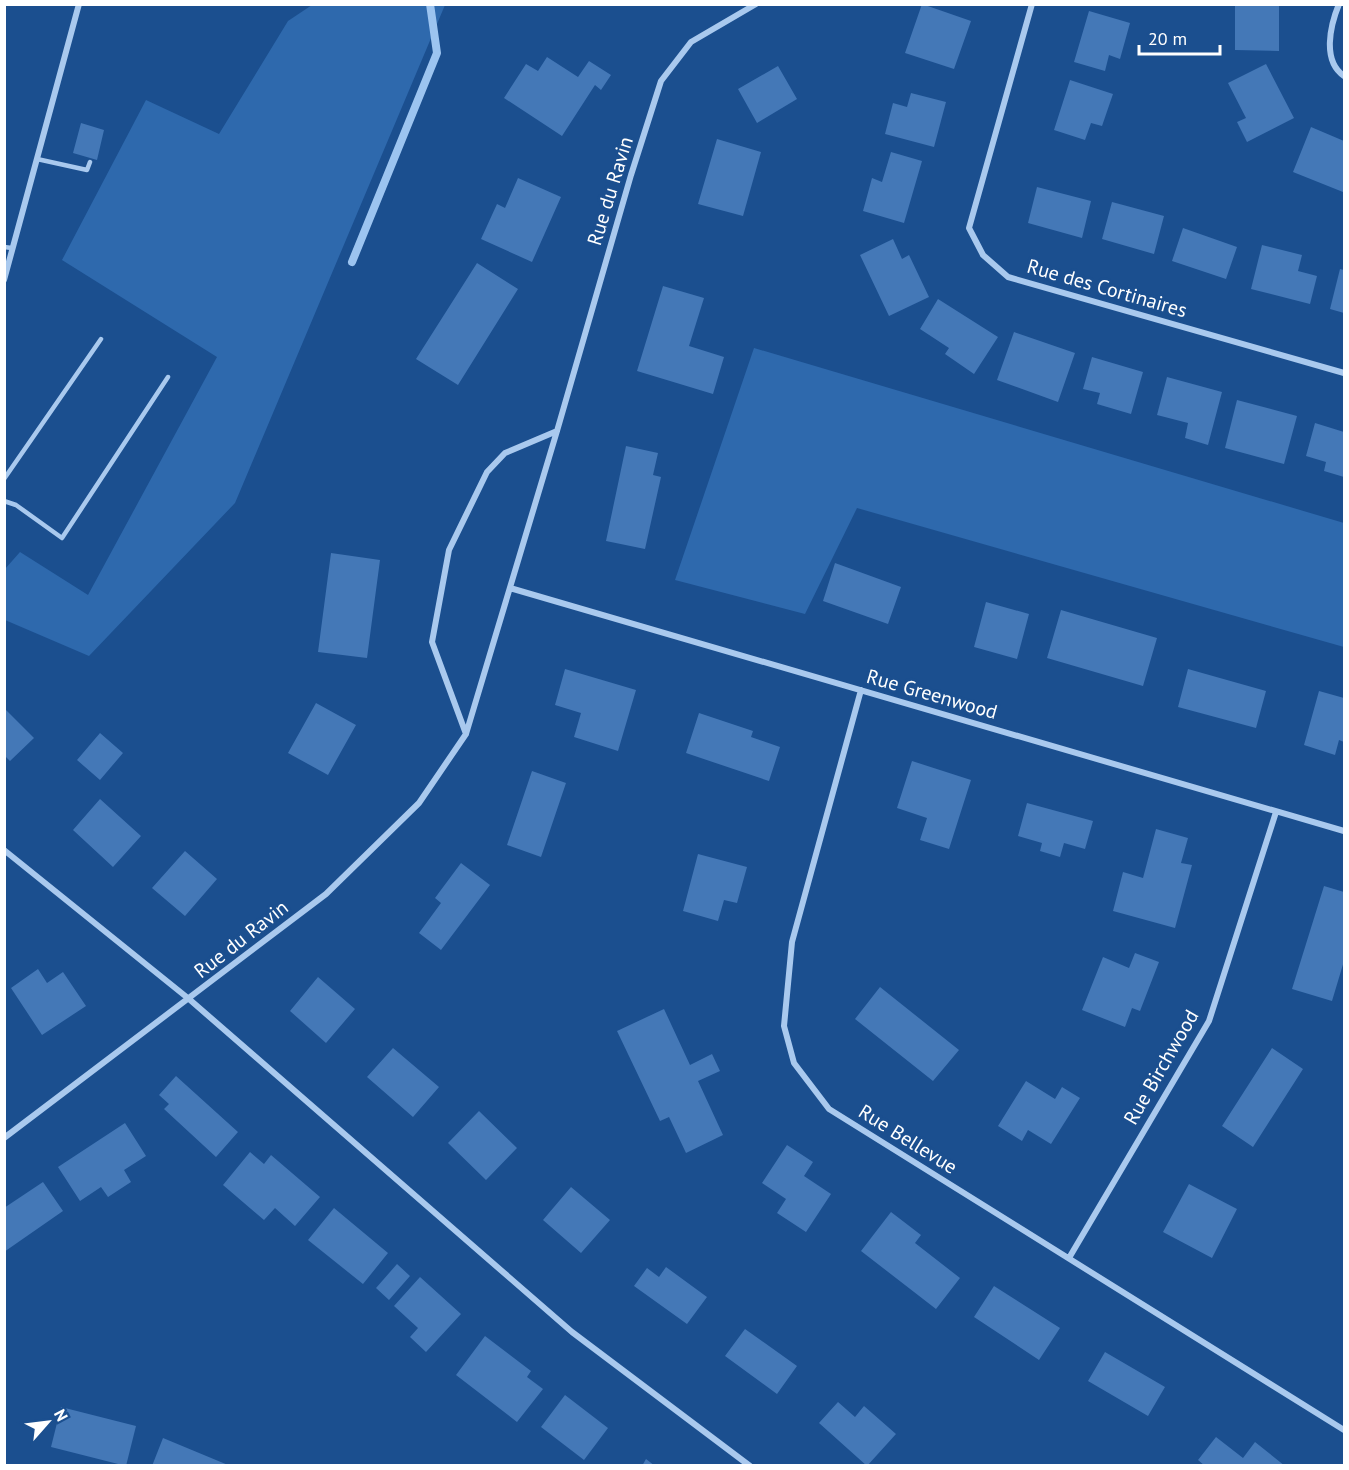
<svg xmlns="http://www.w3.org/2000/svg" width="1349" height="1470" font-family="'PT Sans',sans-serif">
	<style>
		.green { fill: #2e69ad }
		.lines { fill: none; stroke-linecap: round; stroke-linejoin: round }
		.stream { stroke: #9cc4f0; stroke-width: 8 }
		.building { fill: #4478b7 }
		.lane { stroke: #a9c9ee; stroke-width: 4.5 }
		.street { stroke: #a9c9ee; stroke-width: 6 }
		.labels { text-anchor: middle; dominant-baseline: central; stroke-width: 6; stroke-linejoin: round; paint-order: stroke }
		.street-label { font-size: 20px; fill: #fff; stroke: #1b4f8f }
	</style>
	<rect width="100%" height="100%" fill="#1b4f8f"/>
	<path class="green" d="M312,5H445L235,503L89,656L5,620V569L20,552L88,595L217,357L62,260L146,100L219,134L288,21Z
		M754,348L1344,523V647L857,508L805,614L675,580Z"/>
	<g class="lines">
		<path class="stream" d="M352,262L437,53L430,4"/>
	</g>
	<path class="building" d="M922,4L971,21L954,69L905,53Z
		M1235,4H1279V51L1235,50Z
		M1089,11L1130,23L1120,59L1109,55L1105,71L1074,62Z
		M547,57L578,77L589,61L611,75L601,90L595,85L562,136L504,98L526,64L538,71Z
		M1266,64L1294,118L1247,142L1237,122L1246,118L1228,83Z
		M778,66L797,99L757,123L738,89Z
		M1070,80L1113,94L1102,126L1091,123L1085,140L1054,130Z
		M911,93L946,102L934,147L885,134L893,103L907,107Z
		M81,123L104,130L97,160L73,153Z
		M1311,127L1344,141L1343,192L1293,172Z
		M717,139L761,152L743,216L698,204Z
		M891,152L922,161L904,223L863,211L872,178L882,182Z
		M518,178L561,197L532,262L481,239L497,204L505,208Z
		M1037,187L1091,201L1082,238L1028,223Z
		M1112,202L1164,216L1154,254L1102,239Z
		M1183,228L1237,247L1226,279L1172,261Z
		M893,239L902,259L909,255L929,297L889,316L860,255Z
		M1262,245L1302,255L1298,271L1317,276L1310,304L1251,289Z
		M477,263L518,289L458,385L416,359Z
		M1340,269L1344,270V313L1330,309Z
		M663,286L704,298L689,346L724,357L713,394L637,371Z
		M938,299L998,337L974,374L945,354L949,348L920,329Z
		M1014,332L1075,353L1058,402L997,380Z
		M1092,357L1143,372L1131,414L1097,404L1100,393L1083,389Z
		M1167,377L1222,392L1208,445L1185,438L1188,423L1157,415Z
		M1237,400L1297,416L1284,464L1225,448Z
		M1315,423L1344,432V477L1324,471L1326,462L1306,456Z
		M626,446L658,453L653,475L661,477L645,549L606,541Z
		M331,553L380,560L367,658L318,652Z
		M835,563L901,587L888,624L823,601Z
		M986,602L1029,614L1017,659L974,647Z
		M1061,610L1157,638L1143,686L1047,658Z
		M565,669L636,690L618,751L574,737L581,713L555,705Z
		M1188,669L1266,691L1256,728L1178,707Z
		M1319,691L1344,698V742L1339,740L1335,755L1304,745Z
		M316,703L356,725L328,775L288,753Z
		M4,708L34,738L10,761L4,755Z
		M699,713L753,731L751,737L780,747L769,781L686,753Z
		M100,733L123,753L100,780L77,760Z
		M912,761L971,780L949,849L920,840L927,818L897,808Z
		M532,771L566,783L541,857L507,845Z
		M100,799L141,836L113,867L73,830Z
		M1027,803L1093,821L1085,849L1064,843L1060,857L1040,851L1042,843L1018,836Z
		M1156,829L1188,838L1181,863L1192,865L1175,928L1113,911L1123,872L1143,878Z
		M185,851L217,879L185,916L152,888Z
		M698,854L747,867L737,903L724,900L718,921L683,911Z
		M461,863L490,885L441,950L419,933L441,903L435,898Z
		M1324,886L1344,892V961L1332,1001L1292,989Z
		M1135,953L1159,962L1140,1011L1132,1008L1125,1027L1082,1010L1103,957L1129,968Z
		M38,969L47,983L63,972L86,1006L42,1035L11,988Z
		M318,977L355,1009L326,1043L290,1011Z
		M880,987L959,1050L933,1081L855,1019Z
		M664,1009L690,1065L712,1054L720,1071L698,1081L723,1135L686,1153L669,1117L660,1121L617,1031Z
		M393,1048L439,1087L413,1117L367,1077Z
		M1272,1048L1303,1069L1253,1147L1222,1126Z
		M176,1076L238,1132L216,1157L164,1109L169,1104L159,1095Z
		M1026,1081L1055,1099L1062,1087L1080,1098L1051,1144L1028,1130L1022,1141L998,1126Z
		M479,1111L517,1148L486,1180L448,1143Z
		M125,1123L146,1156L124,1170L131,1182L108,1197L101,1187L80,1201L58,1167Z
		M787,1145L813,1162L804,1176L831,1194L806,1232L777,1213L786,1199L762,1183Z
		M250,1152L264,1164L271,1155L320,1197L295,1226L275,1208L264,1220L223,1185Z
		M43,1182L63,1211L4,1252V1208Z
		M1189,1184L1237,1209L1212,1258L1163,1232Z
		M571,1187L610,1220L581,1253L543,1220Z
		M334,1208L388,1253L363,1284L308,1240Z
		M891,1212L921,1235L915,1243L960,1278L936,1309L861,1251Z
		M397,1264L410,1276L389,1300L376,1288Z
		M666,1267L707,1297L687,1324L634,1286L647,1268L659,1277Z
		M420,1277L461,1314L426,1352L410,1337L418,1328L394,1306Z
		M994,1286L1060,1328L1039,1360L974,1317Z
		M745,1329L797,1366L777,1394L725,1356Z
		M485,1336L531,1371L527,1377L543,1389L517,1422L456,1375Z
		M1105,1352L1165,1387L1148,1416L1088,1381Z
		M565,1395L608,1428L584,1460L541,1427Z
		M838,1402L855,1417L864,1406L896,1434L867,1466L819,1423Z
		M61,1407L136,1426L126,1466L51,1447Z
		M1216,1437L1243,1458L1255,1442L1285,1466H1205L1198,1460Z
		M163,1438L228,1465V1466H152Z
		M646,1459L655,1466H642Z"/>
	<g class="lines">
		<path class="lane" d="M37,159L87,170L90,162
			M4,247L12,248
			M4,479L101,339
			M4,501L16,505L62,538L168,377"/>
		<path class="street" d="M1032,4L969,228L983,255L1008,277L1344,373
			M1339,4C1330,26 1322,61 1344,76
			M4,280L79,4
			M510,588L1344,831
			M861,690L792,942L784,1026L794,1063L829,1109L1344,1430
			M466,734L432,642L449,550L487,472L505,453L557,431
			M4,850L189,999L572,1332L750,1466
			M4,1138L326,894L419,803L466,734L557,431L631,175L661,81L691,42L756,4
			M1069,1258L1209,1021L1276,812"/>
	</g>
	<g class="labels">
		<g class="street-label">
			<text transform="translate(610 191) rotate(-73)">Rue du Ravin</text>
			<text transform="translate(1107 288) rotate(16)">Rue des Cortinaires</text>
			<text transform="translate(932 694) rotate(16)">Rue Greenwood</text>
			<text transform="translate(241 939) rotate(-38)">Rue du Ravin</text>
			<text transform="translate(1161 1067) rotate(-60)">Rue Birchwood</text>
			<text transform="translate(908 1139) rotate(32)">Rue Bellevue</text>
		</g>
	</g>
	<rect width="1349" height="1470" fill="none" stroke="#ffffff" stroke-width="12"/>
	<g transform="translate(48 1422) rotate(62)" stroke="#1b4f8f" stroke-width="4.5" paint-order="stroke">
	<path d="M0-4.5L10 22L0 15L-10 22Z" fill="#ffffff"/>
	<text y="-9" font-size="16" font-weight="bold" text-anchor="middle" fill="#ffffff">N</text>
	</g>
	<path d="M1139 45v9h81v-9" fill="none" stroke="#ffffff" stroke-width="3"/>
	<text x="1148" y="45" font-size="18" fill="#ffffff" stroke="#1b4f8f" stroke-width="4.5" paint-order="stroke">20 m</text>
</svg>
